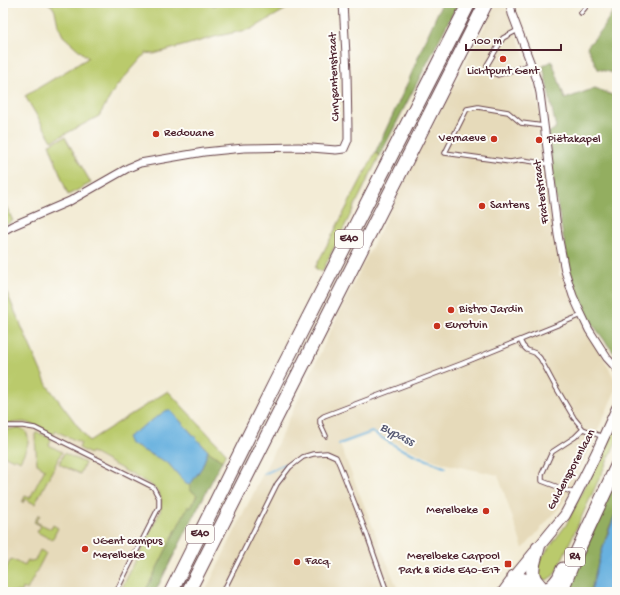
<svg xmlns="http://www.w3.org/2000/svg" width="620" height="595" font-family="'Gochi Hand',sans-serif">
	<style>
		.built { fill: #e6daba }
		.green { fill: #baca6c; stroke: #82744c }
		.forest { fill: #93ae60; stroke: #6e6646 }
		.water { fill: #67b1df; stroke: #586885 }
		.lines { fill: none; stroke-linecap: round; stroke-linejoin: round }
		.stream { stroke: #67b1df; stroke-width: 2 }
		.lane-casing { stroke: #633e45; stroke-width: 5.5 }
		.street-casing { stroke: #633e45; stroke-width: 9 }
		.secondary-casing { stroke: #633e45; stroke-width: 12 }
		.highway-casing { stroke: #633e45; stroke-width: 15 }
		.lane { stroke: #fff; stroke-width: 3.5 }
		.street { stroke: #fff; stroke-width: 7 }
		.secondary { stroke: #fff; stroke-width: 10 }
		.highway { stroke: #fff; stroke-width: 13 }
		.poi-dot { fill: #c8321e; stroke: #fdfcf7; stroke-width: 1.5 }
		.labels { text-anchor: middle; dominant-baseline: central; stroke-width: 4; stroke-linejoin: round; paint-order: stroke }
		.shield { fill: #fdfcf7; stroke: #806168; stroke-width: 1 }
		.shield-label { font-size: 11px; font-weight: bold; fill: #4a1f2b }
		.poi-label { font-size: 12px; fill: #4a1f2b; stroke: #fdfcf7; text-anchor: start }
		.street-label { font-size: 12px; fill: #4a1f2b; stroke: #fdfcf7 }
		.water-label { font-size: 13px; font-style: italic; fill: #565973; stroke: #fdfcf7 }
	</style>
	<rect width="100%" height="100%" fill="#fdfcf7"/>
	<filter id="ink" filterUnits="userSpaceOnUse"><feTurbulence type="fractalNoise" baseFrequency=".025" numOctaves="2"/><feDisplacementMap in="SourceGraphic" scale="8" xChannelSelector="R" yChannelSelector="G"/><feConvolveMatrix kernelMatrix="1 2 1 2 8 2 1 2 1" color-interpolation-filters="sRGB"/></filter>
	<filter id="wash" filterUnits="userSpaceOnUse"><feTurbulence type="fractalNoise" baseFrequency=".012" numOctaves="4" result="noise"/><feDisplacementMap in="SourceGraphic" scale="16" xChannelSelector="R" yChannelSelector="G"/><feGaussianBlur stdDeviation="0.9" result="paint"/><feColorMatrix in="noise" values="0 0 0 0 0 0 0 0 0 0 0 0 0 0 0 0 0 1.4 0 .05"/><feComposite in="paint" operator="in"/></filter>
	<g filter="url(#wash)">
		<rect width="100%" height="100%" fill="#f3ecd6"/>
		<path class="built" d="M497,3L506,7L529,68L536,91L540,115L557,253L560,266L559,276L564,275L595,342L615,380L616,387L614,394L570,492L563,503L523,549L498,475L446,464L431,459L375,433L340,445L399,592H205L271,457L344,303L420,150Z
			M3,421H23L55,433L56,431L81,443L169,472L145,592H3Z"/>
		<path class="green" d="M48,3H211L213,6L221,3H286L288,8L252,29L218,36L154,54L146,53L116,87L99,116L52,141L25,96L88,58L63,36L58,25L55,11L52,6Z
			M65,137L91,183L68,195L49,144Z
			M375,153L380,155L322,272L315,268Z
			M3,200L13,221L3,226Z
			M3,284L47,385L89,441L168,391L226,453L222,461L208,451L171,411L131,444L168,463L186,484L190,485V490L197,494L191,509L188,507L145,592H120L160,512C163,499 161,493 151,485L91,452L90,454L79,448L81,443L56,431L53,435L29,423L23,422L3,424Z
			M617,418V440L558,568L554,575L547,580L540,579L537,568L542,557L566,525Z
			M19,428C23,429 25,430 27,434C31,443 24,453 20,461L15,458L14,460L3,455V430Z
			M36,433H39L51,439L49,445L62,452L35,504L25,499L23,503L22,502L25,496L30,498L45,469L37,464L35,437V434Z
			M64,453L85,463L80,474L59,464Z
			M38,515H40L36,522L51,529L53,525L58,528L52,540L37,532L41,526L34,522Z
			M40,550L46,553L27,590L23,588L22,592H3V574L11,559L25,566L27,561H31L35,560Z"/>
		<path class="forest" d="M442,3H458L380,155L375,153L408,82L422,48Z
			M617,5V74L598,69L587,47L600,32Z
			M552,61L565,99L595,88L617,97V357L593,325L582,307L569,268L554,187L548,133L556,128L543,66Z
			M208,451L222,461L155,592H145L188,506L191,508L197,495L190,490V485L202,467Z
			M617,476V510L609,528L596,570L591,592H566Z"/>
		<path class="water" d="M167,410L171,411L208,451L202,467L190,485L186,484L168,463L130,444L127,437Z
			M617,510V592H591C597,564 606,537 617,510Z"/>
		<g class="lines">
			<path class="stream" d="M339,444L372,432L399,448L446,468
				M264,474L285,464"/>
		</g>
	</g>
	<g filter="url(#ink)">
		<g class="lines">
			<g class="lane-casing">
				<path id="lane" d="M581,13L589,3
					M518,30L503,38L487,65L489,71L498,75L531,64
					M544,126L521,123L508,112L478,107L467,109L445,153L510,162L522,160L549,164
					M520,340L523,346L527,350L535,353L540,358L554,384L574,418L583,429L603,437
					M3,426H23L35,428L153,487L159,498V507L116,592
					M326,436L320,423V419L324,416L461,364L582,315
					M574,493L542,481V474L552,452L575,437L583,429
					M223,592L277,484L290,467L303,457L313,454L327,453L336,457L340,466L366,532L387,592"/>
			</g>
			<g class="street-casing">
				<path id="street" d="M510,3L512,14L537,80L540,93L558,235L565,271L573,296L578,307L589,330L607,358L617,369
					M3,231L12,226L70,201L128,168L140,163L204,152L244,148L299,147L336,150L344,149L348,140V131L347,72L343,3"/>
			</g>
			<g class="secondary-casing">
				<path id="secondary" d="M503,592L514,577L565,515L573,500L596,454L617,408"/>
			</g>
			<g class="highway-casing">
				<path id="highway" d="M538,548C536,556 530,569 534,578C536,582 539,585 542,588
					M514,577L524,580L535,588L547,589L551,587L555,583L559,578L563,569
					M514,577L518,587L524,592
					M171,592L275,383L469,3
					M188,592L486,3
					M561,592L577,552L617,466"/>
			</g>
			<use href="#lane" class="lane"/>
			<use href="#street" class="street"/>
			<use href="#secondary" class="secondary"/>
			<use href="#highway" class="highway"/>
		</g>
	</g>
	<g class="poi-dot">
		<circle cx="503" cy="59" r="4"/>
		<circle cx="156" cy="134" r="4"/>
		<circle cx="494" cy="139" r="4"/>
		<circle cx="539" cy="140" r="4"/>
		<circle cx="482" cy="206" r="4"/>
		<circle cx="451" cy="310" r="4"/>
		<circle cx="437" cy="326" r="4"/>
		<circle cx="486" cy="511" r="4"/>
		<circle cx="85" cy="549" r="4"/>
		<circle cx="297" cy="562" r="4"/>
		<rect x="504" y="560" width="8" height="8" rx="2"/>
	</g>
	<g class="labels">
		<g class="shield">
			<rect x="335" y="230" width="28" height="18" rx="3"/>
			<rect x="186" y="525" width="28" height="18" rx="3"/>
			<rect x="565" y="548" width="20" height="18" rx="3"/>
		</g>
		<g class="shield-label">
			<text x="349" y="239">E40</text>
			<text x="200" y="534">E40</text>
			<text x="575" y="557">R4</text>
		</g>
		<g class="poi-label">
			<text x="503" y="72" text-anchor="middle">Lichtpunt Gent</text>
			<text x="164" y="134">Redouane</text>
			<text x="486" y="139" text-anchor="end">Vernaeve</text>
			<text x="547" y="140">Piëtakapel</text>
			<text x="490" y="206">Santens</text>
			<text x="459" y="310">Bistro Jardin</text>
			<text x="445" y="326">Eurotuin</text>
			<text x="478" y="511" text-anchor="end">Merelbeke</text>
			<text x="93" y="542">UGent campus<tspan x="93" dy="14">Merelbeke</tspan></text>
			<text x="500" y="557" text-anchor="end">Merelbeke Carpool<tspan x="500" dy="14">Park &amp; Ride E40-E17</tspan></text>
			<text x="305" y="562">Facq</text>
		</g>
		<g class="street-label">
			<text transform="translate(335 77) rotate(-92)">Chrysantenstraat</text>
			<text transform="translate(542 192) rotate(-97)">Fraterstraat</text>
			<text transform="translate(572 470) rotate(-62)">Guldensporenlaan</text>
		</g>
		<g class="water-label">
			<text transform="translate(397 435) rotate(27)">Bypass</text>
		</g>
	</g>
	<rect width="620" height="595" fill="none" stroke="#fdfcf7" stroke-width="16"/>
	<path d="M466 44v6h95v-6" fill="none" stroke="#4a1f2b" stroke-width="2"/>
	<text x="472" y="44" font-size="12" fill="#4a1f2b" stroke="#fdfcf7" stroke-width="3" paint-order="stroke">100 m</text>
</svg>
